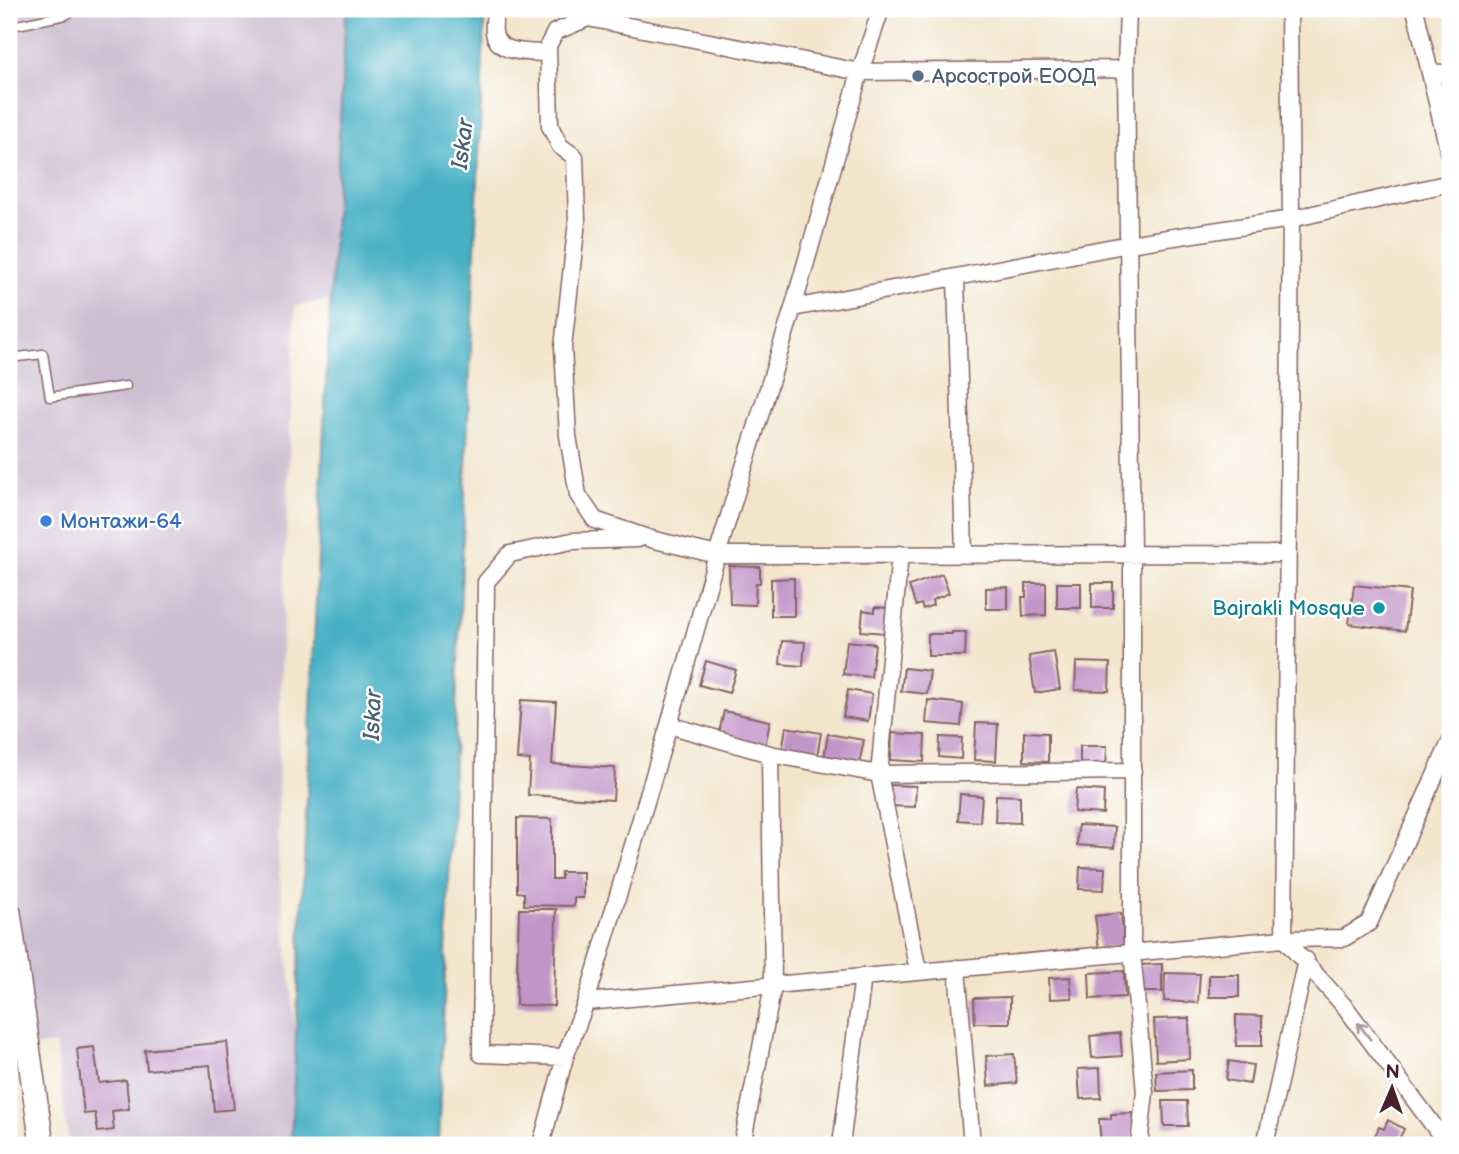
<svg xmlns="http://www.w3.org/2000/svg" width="1459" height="1154" font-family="'Balsamiq Sans',sans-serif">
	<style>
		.industrial { fill: #cebed2 }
		.water { fill: #46b0c5; stroke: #486878; stroke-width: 2 }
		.building { fill: #c295c9 }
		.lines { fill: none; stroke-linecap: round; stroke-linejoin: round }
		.lane-casing { stroke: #856463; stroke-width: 11 }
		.street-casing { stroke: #856463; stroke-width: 19 }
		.secondary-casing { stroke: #856463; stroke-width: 26 }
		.lane { stroke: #fff; stroke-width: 8 }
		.street { stroke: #fff; stroke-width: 16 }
		.secondary { stroke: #fff; stroke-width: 23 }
		.oneway { stroke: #ae9aa0 }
		.service-dot { fill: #5c6f8a; stroke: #fff; stroke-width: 2.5 }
		.shop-dot { fill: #3f7fe0; stroke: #fff; stroke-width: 2.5 }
		.culture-dot { fill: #0f9aa8; stroke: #fff; stroke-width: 2.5 }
		.labels { text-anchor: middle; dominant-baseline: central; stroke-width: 5; stroke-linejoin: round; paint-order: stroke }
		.service-label { font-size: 21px; fill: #4e5e75; stroke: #fff; text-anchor: start }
		.shop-label { font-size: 21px; fill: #366cbe; stroke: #fff; text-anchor: start }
		.culture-label { font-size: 21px; fill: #0d838f; stroke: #fff; text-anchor: end }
		.water-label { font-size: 23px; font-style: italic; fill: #486070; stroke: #fff }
	</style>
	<rect width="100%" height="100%" fill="#fff"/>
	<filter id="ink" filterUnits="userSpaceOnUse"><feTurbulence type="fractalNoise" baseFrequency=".0143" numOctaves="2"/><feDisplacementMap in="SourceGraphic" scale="14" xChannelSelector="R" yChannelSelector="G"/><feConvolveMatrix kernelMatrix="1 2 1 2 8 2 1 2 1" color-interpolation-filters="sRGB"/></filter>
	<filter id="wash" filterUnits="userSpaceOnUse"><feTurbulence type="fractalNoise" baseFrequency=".00686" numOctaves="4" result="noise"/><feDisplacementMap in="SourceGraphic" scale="28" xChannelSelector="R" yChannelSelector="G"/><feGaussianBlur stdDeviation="1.57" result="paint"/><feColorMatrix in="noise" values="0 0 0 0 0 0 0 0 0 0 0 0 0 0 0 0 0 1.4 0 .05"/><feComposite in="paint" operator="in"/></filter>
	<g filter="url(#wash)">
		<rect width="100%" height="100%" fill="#f2e5cc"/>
		<path class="industrial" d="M9,9H346L330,300L295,306L279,726L278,861L297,1047L291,1145H69L55,1044L9,1050Z"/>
		<path class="water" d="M346,9H485L438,1145H291L325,405Z"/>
		<g id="blocks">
			<path class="building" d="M729,566L760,567V583H756L755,605L730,604Z
				M942,574L949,593L932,600L933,605L923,609L921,604L916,606L909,586Z
				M794,578V616H771V579Z
				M1026,583H1046V615L1023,616L1022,597H1026Z
				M1057,583H1081V608H1057Z
				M1092,583H1113V608H1092Z
				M1354,585L1410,591L1405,631L1349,624Z
				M1008,587V609H986V588Z
				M875,607L888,608L885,633L861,631L863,610L875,612Z
				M952,632H966L965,656H928V634H952Z
				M782,641L805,642L803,666L780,664Z
				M847,641L875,644L871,677L843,674Z
				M1054,652L1060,689L1035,693L1029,656Z
				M706,661L736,670L729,693L699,685Z
				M1076,662L1110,663L1109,691L1075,690Z
				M904,668L930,671L927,694L901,691Z
				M848,690L872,694L868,721L843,717Z
				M521,700L556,702L552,764L615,768L613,800L528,795L530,760L517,759Z
				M928,700L963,704L961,726L926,723Z
				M724,711L770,721L765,747L718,737Z
				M976,723L998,724L996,761L974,760Z
				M786,727L821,733L817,757L782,751Z
				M1024,732L1048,733V762L1024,761Z
				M892,733L925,735L924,762L891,760Z
				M828,734L864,740L859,765L824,759Z
				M940,737L962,738L961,759L939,757Z
				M1080,746H1107L1106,770L1080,769Z
				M890,785L916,786L915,807L889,806Z
				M1076,789L1104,791L1103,814L1074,812Z
				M960,794L982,796L980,822L958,820Z
				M996,795L1020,796V823L995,822Z
				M517,818L552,819V879H561V872H583V898H574V906L524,905V893L517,892Z
				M1078,825L1115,827L1114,848L1077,845Z
				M1080,867L1105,868L1104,890L1079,889Z
				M519,909H556L554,1006L516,1005Z
				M1121,913L1124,946L1099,949L1095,916Z
				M1162,964V992H1140V965Z
				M1124,971L1125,997L1090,999L1089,973Z
				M1165,973L1200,974L1198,1003L1164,1001Z
				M1209,975H1239V997H1209Z
				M1070,977L1072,998L1050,999L1049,978Z
				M1010,997V1023H975L974,998Z
				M1236,1015L1262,1016V1046H1236Z
				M1189,1018L1190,1059L1156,1061L1154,1019Z
				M1120,1033L1122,1056L1092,1058L1090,1036Z
				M227,1042L234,1109L214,1111L210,1065L147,1070L145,1050Z
				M94,1047L99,1083L126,1080L129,1109L112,1111L114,1130L98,1132L95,1113L84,1114L77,1049Z
				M1014,1054L1017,1083L988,1086L986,1056Z
				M1229,1061L1253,1065L1250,1084L1226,1080Z
				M1100,1068L1101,1098L1080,1099L1078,1069Z
				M1192,1070V1090L1157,1091L1156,1072Z
				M1163,1101H1187L1188,1126H1164Z
				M1132,1113L1134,1139H1123V1144L1101,1145L1099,1119H1111V1114Z
				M1388,1120L1404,1129L1400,1137L1407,1141L1405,1145H1371L1379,1127L1384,1129Z"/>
		</g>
	</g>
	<g filter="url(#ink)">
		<use href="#blocks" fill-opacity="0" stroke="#856463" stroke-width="2"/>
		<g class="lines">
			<g class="lane-casing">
				<path id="lane" d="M9,25H17L66,15L75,9
					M9,358L43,354L50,397L126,386"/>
			</g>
			<g class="street-casing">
				<path id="street" d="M495,9C495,16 493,24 494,32C497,55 531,52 548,53
					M1128,9L1126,69L1132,555V952L1145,1092L1139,1145
					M1289,9L1291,219L1284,939L1346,1008L1448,1145
					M1415,9L1450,158
					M1126,69L860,72L588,18L555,32L548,46L550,126L560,146L575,157L577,221L563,347L568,436L578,495L595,520L651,539L717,555L1287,554
					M1431,72L1450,74
					M956,278L964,554
					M793,308L1129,244L1291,219L1450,183
					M900,554L879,774L918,971
					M669,725L770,754L879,774L1133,771
					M957,968L972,1145
					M586,1002L1284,939L1344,938L1369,923L1450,742
					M565,1057L481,1054L486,582L510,554L572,541L638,539
					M541,1145L565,1057L586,1002L669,725L717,555L793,308L860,72L881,9
					M742,1145L773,986L770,754
					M841,1145L863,976
					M1265,1145L1306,960"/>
			</g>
			<g class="secondary-casing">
				<path id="secondary" d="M9,913L42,1145"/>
			</g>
			<use href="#lane" class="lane"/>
			<use href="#street" class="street"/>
			<use href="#secondary" class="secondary"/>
		</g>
		<defs><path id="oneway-shaft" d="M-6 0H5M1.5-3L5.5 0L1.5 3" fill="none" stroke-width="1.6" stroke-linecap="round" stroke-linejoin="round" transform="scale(1.75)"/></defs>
		<use class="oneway" href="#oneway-shaft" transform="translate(1364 1031) rotate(-127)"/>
	</g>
	<circle class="service-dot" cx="918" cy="76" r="7"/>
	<circle class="shop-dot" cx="46" cy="521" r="7"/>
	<circle class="culture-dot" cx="1379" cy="608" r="7"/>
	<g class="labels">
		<g class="service-label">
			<text x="932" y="76">Арсострой ЕООД</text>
		</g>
		<g class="shop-label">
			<text x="60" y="521">Монтажи-64</text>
		</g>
		<g class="culture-label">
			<text x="1365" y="608">Bajrakli Mosque</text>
		</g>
		<g class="water-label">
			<text transform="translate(463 144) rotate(-83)">Iskar</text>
			<text transform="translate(373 715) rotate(-88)">Iskar</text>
		</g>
	</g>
	<rect width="1459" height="1154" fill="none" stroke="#fff" stroke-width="35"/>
	<g transform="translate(1392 1088) rotate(2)" stroke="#ffffff" stroke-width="5" paint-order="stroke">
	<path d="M0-5L12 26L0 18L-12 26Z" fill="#4a1f2b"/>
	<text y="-10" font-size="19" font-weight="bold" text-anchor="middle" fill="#4a1f2b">N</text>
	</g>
</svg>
